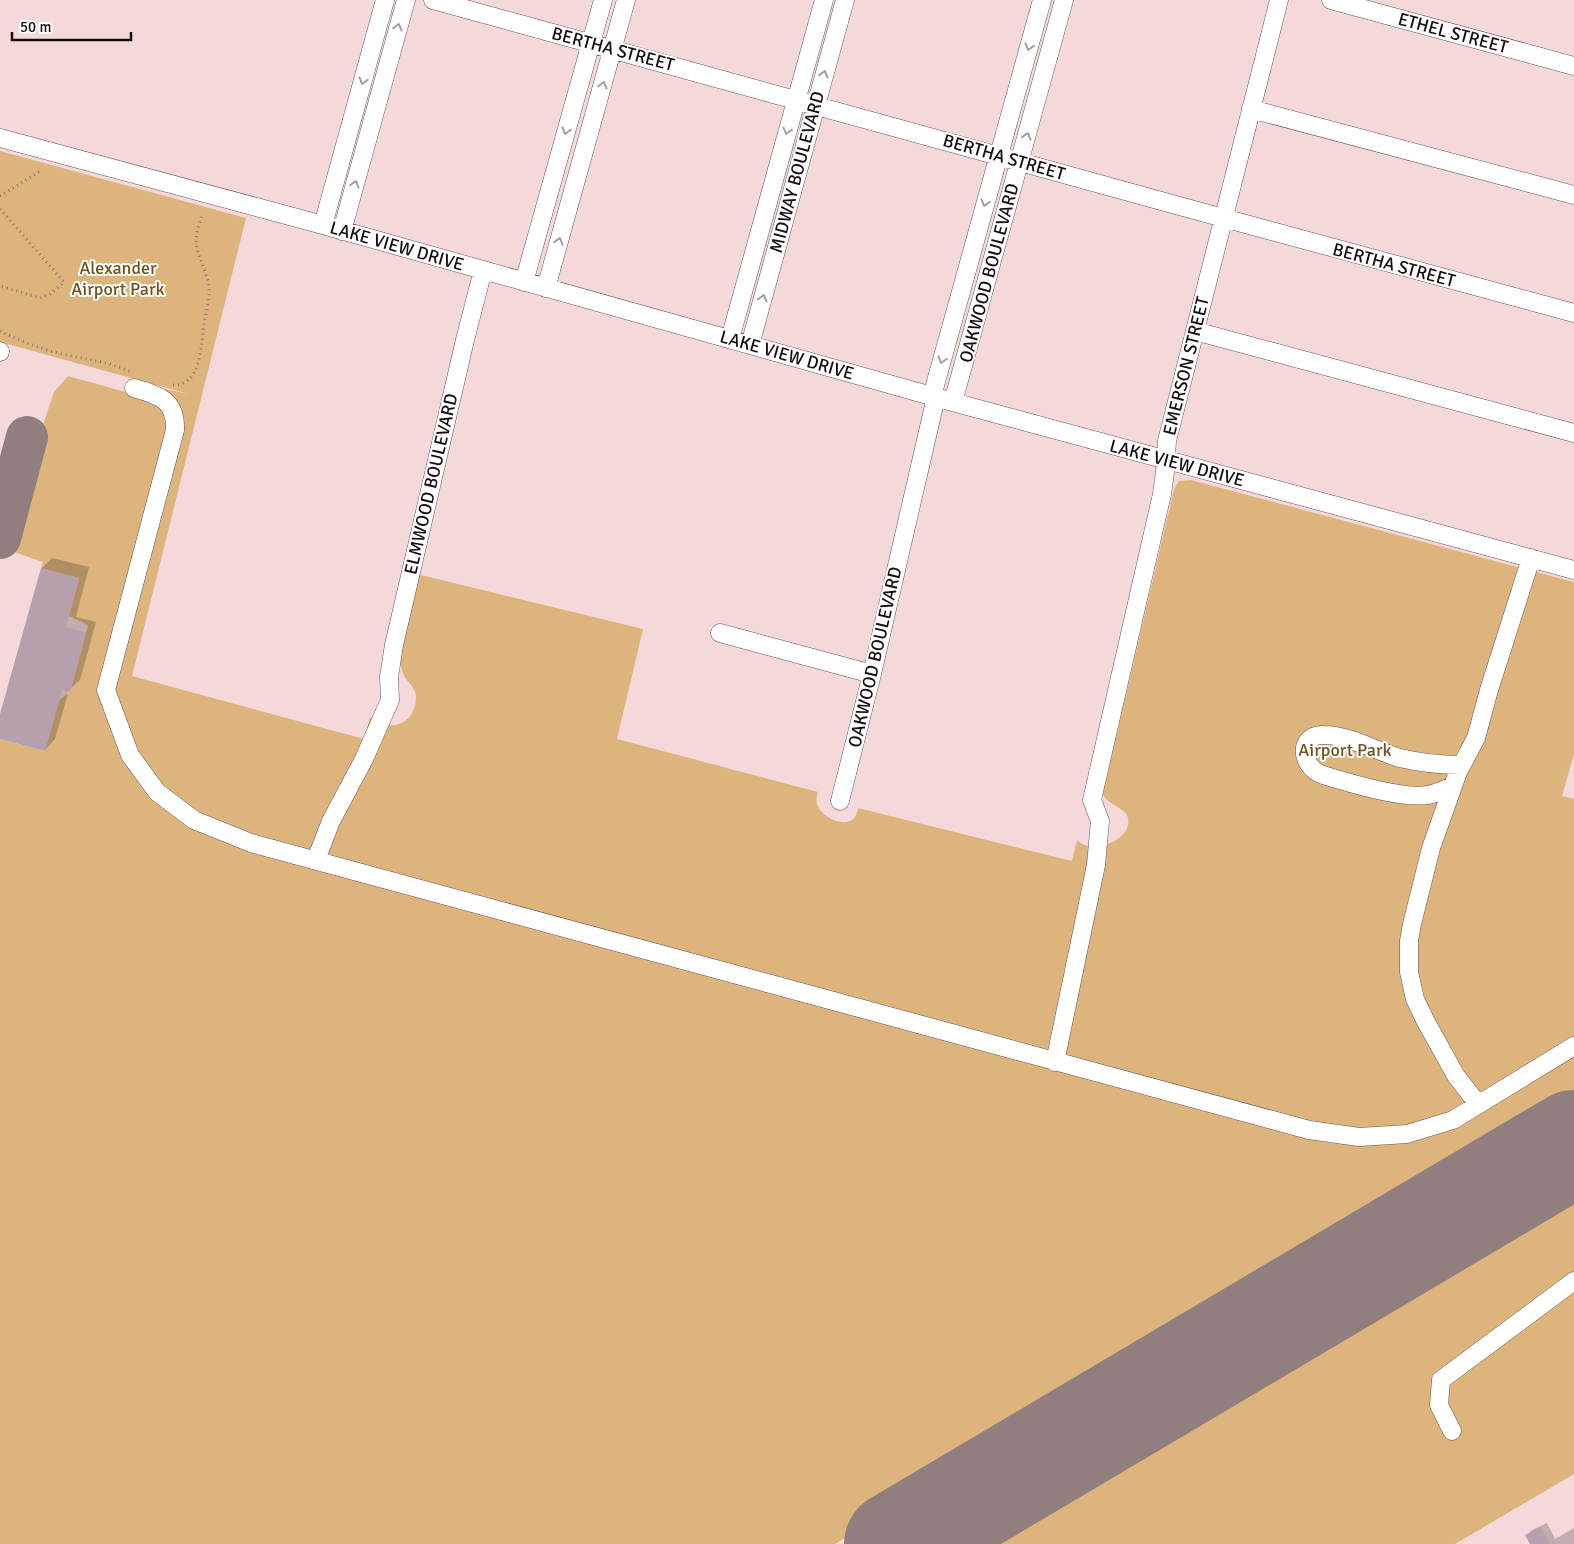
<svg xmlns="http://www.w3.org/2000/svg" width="1574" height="1544" font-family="Signika,sans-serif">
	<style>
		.green { fill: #ddb57c }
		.shadow { fill: #0003 }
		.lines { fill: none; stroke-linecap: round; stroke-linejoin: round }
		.taxiway { stroke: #917e7f; stroke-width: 42 }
		.runway { stroke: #917e7f; stroke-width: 106 }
		.building { fill: #b6a0ad }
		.minor-casing { stroke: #6a5355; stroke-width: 19 }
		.path { stroke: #887576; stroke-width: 3; stroke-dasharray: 1 4; stroke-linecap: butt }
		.minor { stroke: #fff; stroke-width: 18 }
		.oneway { stroke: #a29e9f }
		.labels { text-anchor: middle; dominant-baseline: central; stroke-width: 4; stroke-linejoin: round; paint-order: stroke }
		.street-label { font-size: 18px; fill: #160d0e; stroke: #fff }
		.park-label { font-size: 18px; fill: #71511d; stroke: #fff }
	</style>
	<rect width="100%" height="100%" fill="#f4d8da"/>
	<path class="green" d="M0,151L246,218L132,676L364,739L370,717C390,734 416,724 416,697C416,687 406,682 403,673C401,668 400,660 400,654C400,647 403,639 405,631C409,612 413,593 417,574L643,629L617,739L818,792C817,796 816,800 817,804C820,815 839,826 850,821C856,819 857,813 858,808L1072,861L1077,840C1080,843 1083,845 1087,846C1102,850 1132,838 1128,818C1127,808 1107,805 1103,794L1174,489L1179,481L1191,480L1574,582V754L1562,796L1574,799V1110L835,1544H0V739L45,751L59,700L70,692L88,625L69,616L79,578L41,568L43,562L11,551L38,440L54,392L68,376L133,394L136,383L189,394L0,342Z
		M1574,1187V1474L1455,1544H972Z"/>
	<path class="shadow" d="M52,558L89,567L76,617L96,622L80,680L69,690L55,739L45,750L0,738V719L42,568Z
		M1547,1523L1555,1539L1574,1528V1544H1531L1527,1535L1532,1530Z"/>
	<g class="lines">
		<path class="taxiway" d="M0,538L27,437"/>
		<path class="runway" d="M897,1544L1574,1143"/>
	</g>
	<path class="building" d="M41,568L79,578L66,627L86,633L70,692L62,690L45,751L0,739V714Z
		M1541,1527L1550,1544H1530L1525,1535Z"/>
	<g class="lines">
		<g class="minor-casing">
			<path id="minor" d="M433,0C814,105 1193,211 1574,313
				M1331,0L1574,66
				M1251,109L1574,195
				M0,138L323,225L960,404L1574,570
				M323,225L385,0
				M342,231L406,0
				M524,282L603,0
				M546,288L626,0
				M1195,331L1574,433
				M730,339L824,0
				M750,345L845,0
				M0,351V352
				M134,388C159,395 176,400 175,430L106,690L130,755L157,792L194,820L251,843L1309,1130L1359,1137L1407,1134L1453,1120L1574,1046
				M932,396L1042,0
				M953,402L1064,0
				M720,633L872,674
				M1453,786C1445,789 1437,793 1428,795C1402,799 1349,783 1323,775C1300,767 1297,734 1324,735C1349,735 1376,751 1400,758C1421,763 1440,765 1461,765
				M840,801L872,674L936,397
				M316,860L331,821L364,759L390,700L389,677L394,645L465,340L483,270
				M1055,1062L1096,865L1100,821L1092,800L1162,494L1165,472L1167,441L1279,0
				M1478,1104L1456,1076L1425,1020L1415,999L1409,972V941L1412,924L1431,848L1458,772L1476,738L1489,690L1531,558
				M1452,1431L1439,1405L1441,1380L1574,1281"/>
		</g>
		<path class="path" d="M0,196L42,170
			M0,209L64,282L50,294L40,298L0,286
			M0,331C21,341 43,350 66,355C89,360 110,362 131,372
			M173,385C202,386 201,344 204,323C206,312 210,300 209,289C208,272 197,257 196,241C196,232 200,223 202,214"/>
		<use href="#minor" class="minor"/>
	</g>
	<defs><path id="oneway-chevron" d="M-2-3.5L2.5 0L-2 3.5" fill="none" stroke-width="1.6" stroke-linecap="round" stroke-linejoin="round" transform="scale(1.25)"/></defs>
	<g class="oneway">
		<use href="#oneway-chevron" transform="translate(398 27) rotate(-75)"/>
		<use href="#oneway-chevron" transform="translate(1029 47) rotate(106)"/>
		<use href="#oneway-chevron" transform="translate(824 74) rotate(-75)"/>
		<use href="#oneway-chevron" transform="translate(363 81) rotate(106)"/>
		<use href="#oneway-chevron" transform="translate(603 85) rotate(-75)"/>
		<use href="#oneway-chevron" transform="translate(566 131) rotate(106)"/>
		<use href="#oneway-chevron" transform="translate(787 131) rotate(105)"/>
		<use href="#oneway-chevron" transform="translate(1027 136) rotate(-75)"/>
		<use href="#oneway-chevron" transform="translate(355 184) rotate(-75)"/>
		<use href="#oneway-chevron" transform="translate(985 203) rotate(106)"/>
		<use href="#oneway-chevron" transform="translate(559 241) rotate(-75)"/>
		<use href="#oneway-chevron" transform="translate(763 298) rotate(-75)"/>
		<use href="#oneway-chevron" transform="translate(942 360) rotate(106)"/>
	</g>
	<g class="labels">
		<g class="street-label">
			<text transform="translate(1453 33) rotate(15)">ETHEL STREET</text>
			<text transform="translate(613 49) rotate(15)">BERTHA STREET</text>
			<text transform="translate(1004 157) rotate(16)">BERTHA STREET</text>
			<text transform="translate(797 172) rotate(-75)">MIDWAY BOULEVARD</text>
			<text transform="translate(397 246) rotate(16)">LAKE VIEW DRIVE</text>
			<text transform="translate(1394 265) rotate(15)">BERTHA STREET</text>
			<text transform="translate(989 273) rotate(-75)">OAKWOOD BOULEVARD</text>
			<text transform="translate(787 355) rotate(16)">LAKE VIEW DRIVE</text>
			<text transform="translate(1186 366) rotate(-76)">EMERSON STREET</text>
			<text transform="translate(1177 463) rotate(15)">LAKE VIEW DRIVE</text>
			<text transform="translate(431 484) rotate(-77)">ELMWOOD BOULEVARD</text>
			<text transform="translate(875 657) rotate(-77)">OAKWOOD BOULEVARD</text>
		</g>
		<g class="park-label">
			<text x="118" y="268">Alexander<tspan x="118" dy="21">Airport Park</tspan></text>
			<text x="1345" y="750">Airport Park</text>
		</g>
	</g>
	<path d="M12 32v8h119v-8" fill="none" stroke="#160d0e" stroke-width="2.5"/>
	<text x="20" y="32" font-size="15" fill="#160d0e" stroke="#ffffff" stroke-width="4" paint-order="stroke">50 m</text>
</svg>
